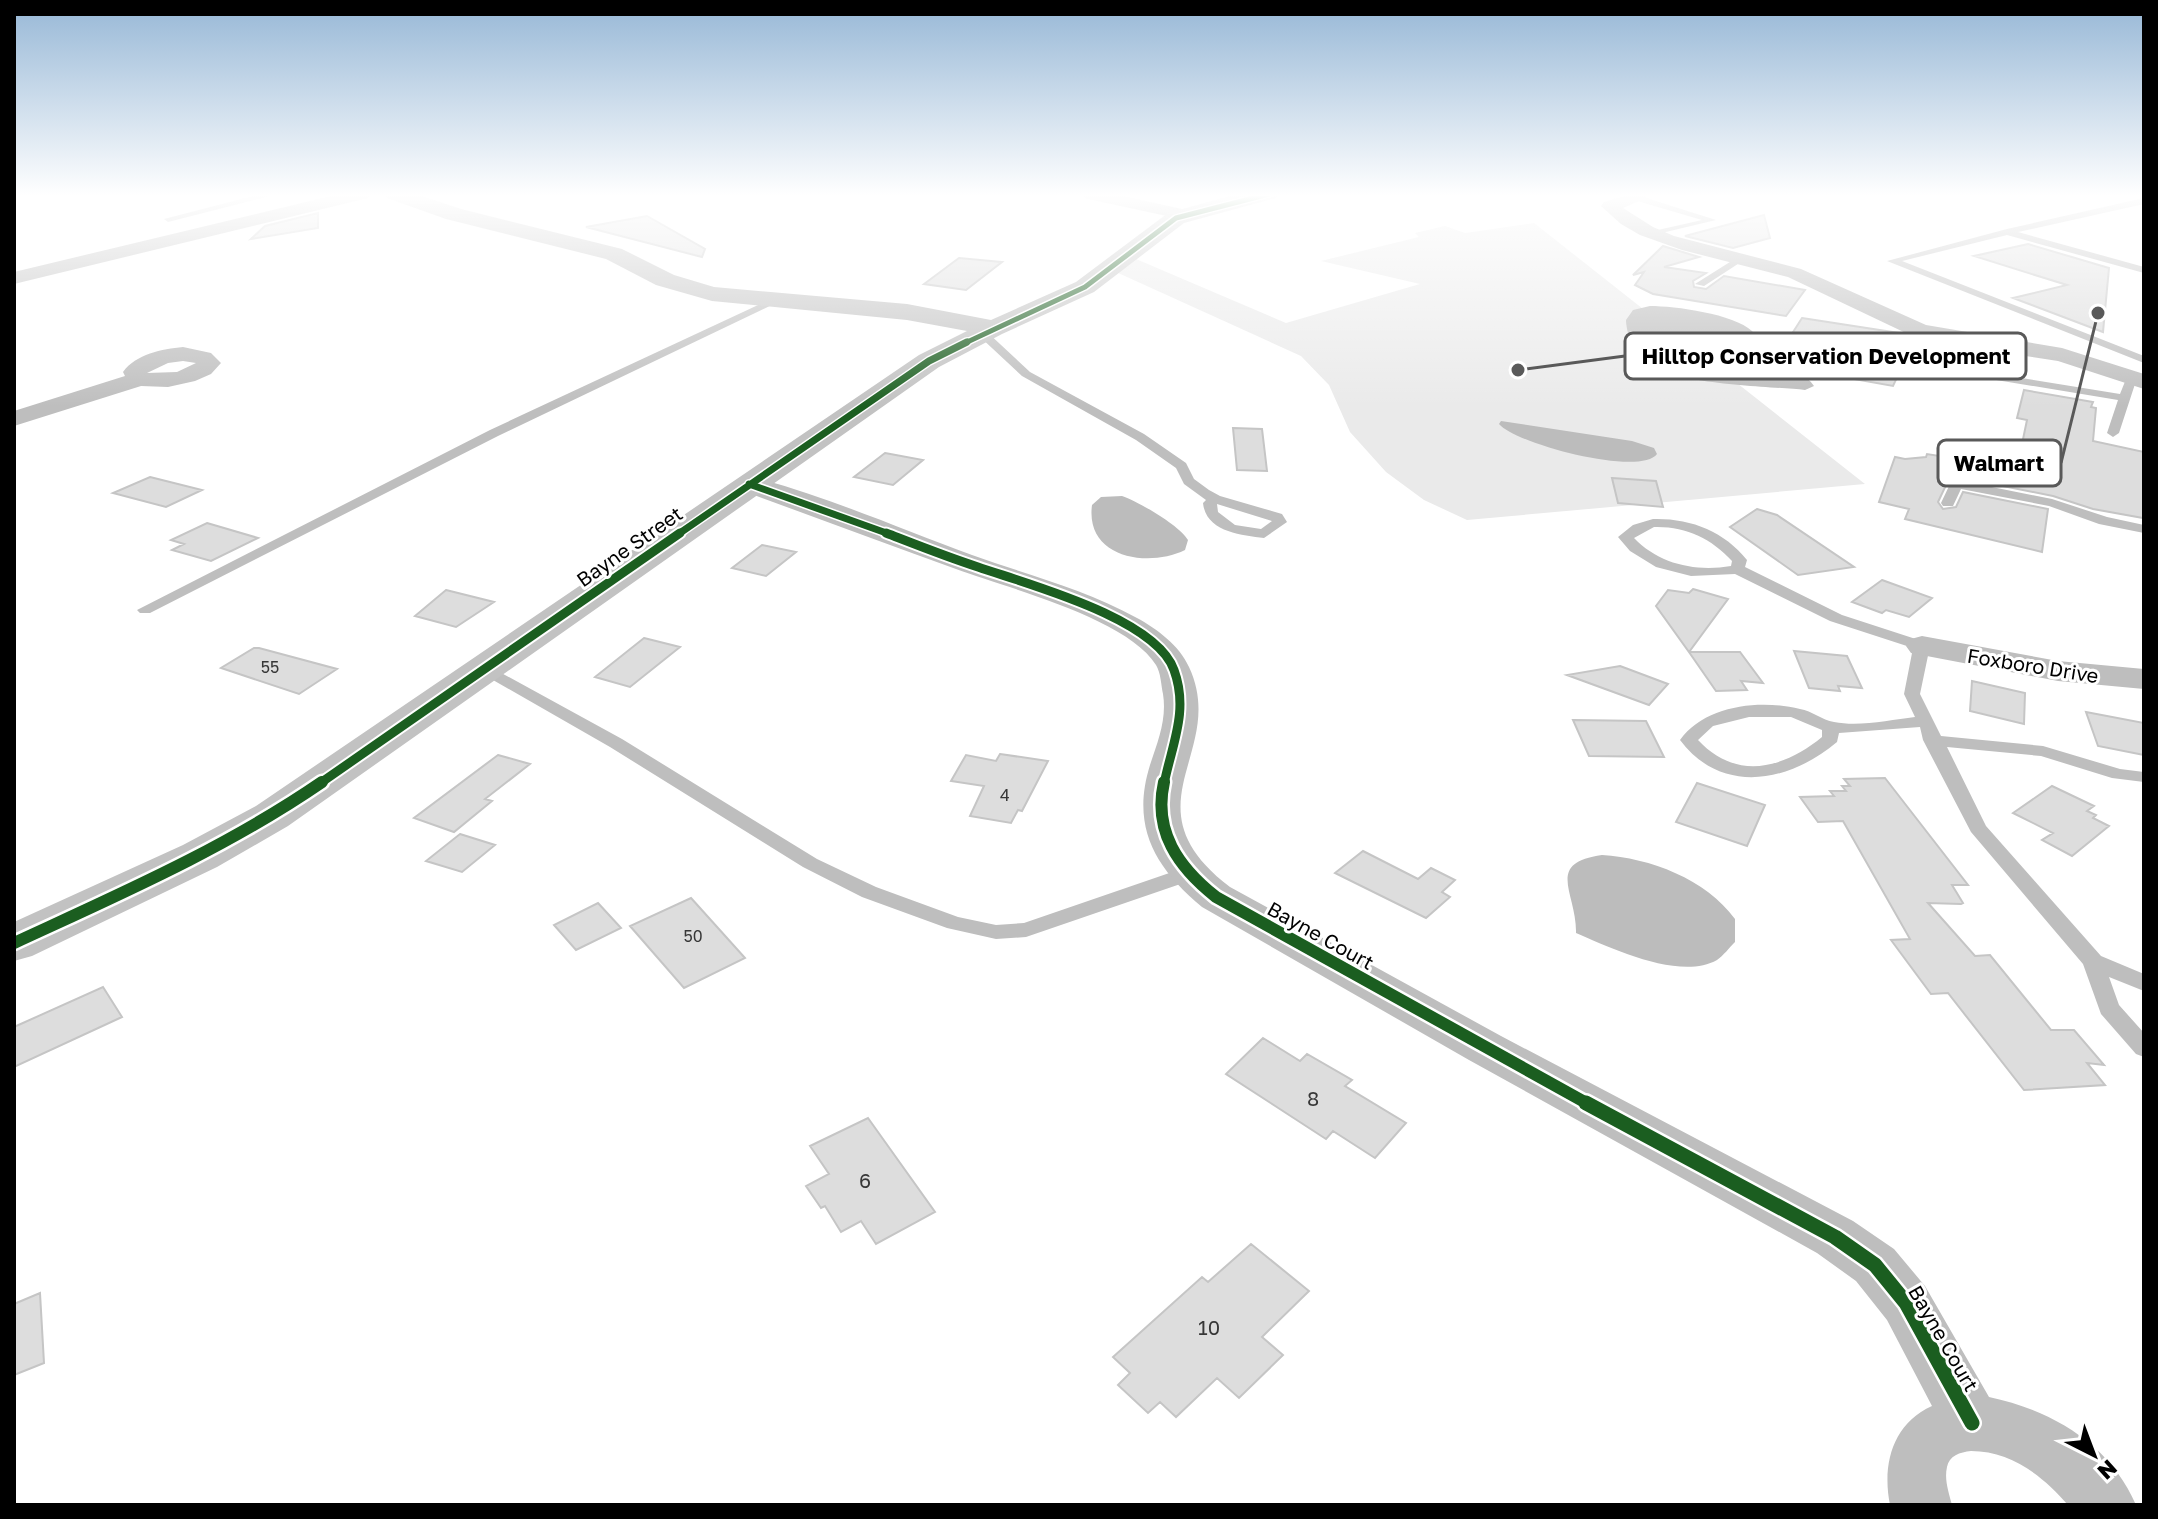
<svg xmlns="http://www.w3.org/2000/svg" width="2158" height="1519" font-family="'Golos Text',sans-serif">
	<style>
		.green { fill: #eaeaea }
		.water { fill: #bcbcbc }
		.building { fill: #ddd; stroke: #c5c5c5; stroke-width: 2 }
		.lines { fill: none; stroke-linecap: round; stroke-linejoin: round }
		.lane { fill: #bebebe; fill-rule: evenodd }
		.street { fill: #bebebe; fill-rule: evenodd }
		.secondary { fill: #c2c2c2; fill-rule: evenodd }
		.cycleway-far4-casing { stroke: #fff; stroke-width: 8 }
		.cycleway-far3-casing { stroke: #fff; stroke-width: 10 }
		.cycleway-far2-casing { stroke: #fff; stroke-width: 13 }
		.cycleway-far1-casing { stroke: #fff; stroke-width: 17 }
		.cycleway-casing { stroke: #fff; stroke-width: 20 }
		.cycleway-far4 { stroke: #1b5e20; stroke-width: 5 }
		.cycleway-far3 { stroke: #1b5e20; stroke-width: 7 }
		.cycleway-far2 { stroke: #1b5e20; stroke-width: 9 }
		.cycleway-far1 { stroke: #1b5e20; stroke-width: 12 }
		.cycleway { stroke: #1b5e20; stroke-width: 15 }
		.labels { text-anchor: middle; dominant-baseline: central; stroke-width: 6; stroke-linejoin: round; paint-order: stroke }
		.number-label { font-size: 16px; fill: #373737 }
		.street-label { font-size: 20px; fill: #000; stroke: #fff }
		.near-number-label { font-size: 20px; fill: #373737 }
		.leader { fill: none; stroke: #595959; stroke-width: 3 }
		.callout-dot { fill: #595959; stroke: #fff; stroke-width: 3 }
		.callout { fill: #fff; stroke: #595959; stroke-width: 3 }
		.callout-label { font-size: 22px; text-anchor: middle; font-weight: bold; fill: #000 }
	</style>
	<rect width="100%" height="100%" fill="#fff"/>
	<path class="green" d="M1534,223L1865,484L1467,520L1424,500L1386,472L1350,432L1329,385L1301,356L1116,272L1136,259L1286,323L1420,284L1321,261L1419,237L1415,233L1445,226L1465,233Z"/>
	<path class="water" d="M1650,306C1675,306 1734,314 1752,331C1761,340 1761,352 1773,360C1787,369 1806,373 1814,386L1805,390C1769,386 1657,385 1636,356C1632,349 1626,329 1626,320L1633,310Z
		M1501,421L1632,441L1654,448L1657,454C1640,477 1516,444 1499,424Z
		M1122,496C1139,502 1179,525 1188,540L1185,550C1148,568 1085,558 1092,505L1101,497Z
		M1602,855C1650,858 1706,879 1735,919V942C1730,947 1723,956 1717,960C1680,981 1611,948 1576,933C1577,893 1544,863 1602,855Z"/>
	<path class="building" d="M318,213V228L251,239L265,226Z
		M1764,215L1770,238L1733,248L1685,236Z
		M647,216L705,249L702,257L586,227Z
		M2028,244L2109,268L2103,332L2013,298L2067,285L1974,256Z
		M1663,246L1699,257L1664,267L1706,273L1693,281L1694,287L1706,289L1724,276L1805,290L1786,316L1653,294L1635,285L1644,272L1633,275Z
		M959,258L1002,262L966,290L924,284Z
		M1802,318L1899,333L1914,339L1907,356L1859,349L1862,339L1856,334L1846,339L1842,354L1845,358L1902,367L1893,386L1843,377L1845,374L1809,367L1812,361L1779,354Z
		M2024,390L2093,402L2091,407L2096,408L2093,441L2144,452L2143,518L2093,509L2053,496L1958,477L1947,483L1938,502L1943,509L1956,507L1963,492L2048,509L2042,552L1905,519L1909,509L1879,502L1895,457L1905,459L1926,457L1927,454L2017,468L2027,420L2017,418Z
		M1233,428L1262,429L1267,471L1237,470Z
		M885,453L923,460L893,485L854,477Z
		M150,477L202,490L166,507L113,493Z
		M1612,478L1656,481L1663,507L1618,503Z
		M1757,509L1777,515L1854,567L1798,575L1730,527Z
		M207,523L258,538L211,561L172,550L184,544L171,540Z
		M762,545L796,552L766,576L732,568Z
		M1882,580L1932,598L1909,617L1886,610L1882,613L1852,602Z
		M1693,589L1728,599L1689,652L1656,606L1668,590L1689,593Z
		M446,590L494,602L456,627L415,616Z
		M644,638L680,647L630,687L595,677Z
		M254,648H259L337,669L299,694L221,668Z
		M1794,651L1847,656L1862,688L1838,686L1840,691L1809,688Z
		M1689,652H1740L1763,683L1741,681L1747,690L1716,691Z
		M1620,666L1668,684L1649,705L1567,675Z
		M1972,681L2025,693L2024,724L1970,711Z
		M2086,712L2144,723V755L2098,746Z
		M1573,720L1646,721L1664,757L1589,756Z
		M1000,754L1048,761L1022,811L1018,810L1011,823L970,816L984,786L951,781L966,755L996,761Z
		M498,755L530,764L485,799L492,801L454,832L414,818Z
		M1885,778L1968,885H1952L1963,903L1961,904L1928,903L1975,956L1990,955L2051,1030H2074L2104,1065L2087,1063L2105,1085L2024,1090L1948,993L1931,994L1891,940L1910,939L1843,821L1818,822L1800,797L1834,796L1830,791H1846L1842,786H1850L1844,779Z
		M1697,783L1765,805L1747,846L1676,822Z
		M2052,786L2094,806L2087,811L2096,815L2093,818L2109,826L2072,856L2042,840L2053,833L2013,813Z
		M460,834L495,845L462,872L426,861Z
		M1363,851L1418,879L1431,868L1455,880L1442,892L1450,897L1426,918L1335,873Z
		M691,898L745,958L684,988L630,926Z
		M598,903L621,928L576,950L554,925Z
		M103,987L122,1017L14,1067V1027Z
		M1263,1038L1300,1061L1307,1054L1352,1080L1345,1086L1406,1123L1375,1158L1333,1131L1326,1139L1226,1074Z
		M868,1118L935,1212L876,1244L861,1221L841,1232L825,1206L821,1208L806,1186L829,1174L810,1146Z
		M1251,1244L1309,1291L1262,1337L1283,1355L1239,1398L1217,1378L1176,1417L1160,1402L1148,1413L1118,1385L1130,1373L1113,1357L1202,1277L1208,1282Z
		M40,1293L44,1363L14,1375V1304Z"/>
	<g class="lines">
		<path class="lane" d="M261,194H278L168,222L164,219Z
			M1634,196H1640L1716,220L1649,236V232L1702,220L1634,200Z
			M2144,198V204L2018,232L2144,267V273L2007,235L1902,261L2144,356V363L1887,261L2007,229Z
			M1741,255L1746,258L1744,260L1704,286L1695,284Z
			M769,300L778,302L498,436L150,613H140L137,610L490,430Z
			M978,331H986L1030,372L1144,434L1186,463L1194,479L1209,490L1220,496L1282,514L1287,522L1264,538C1241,535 1206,532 1203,503L1206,500L1184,484L1176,468L1136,440L1022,376L978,335ZM1217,504L1272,521L1261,529L1235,525L1218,512Z
			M1854,337L1859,340L1855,351L2120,394L2126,379L2137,377L2143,380L2135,384L2119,433L2113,437L2107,433L2118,400L1845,355L1849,340Z
			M1957,480L2052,499L2107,517L2144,525V533L2099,524L2049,506L1961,489L1953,506H1943L1941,503L1950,484Z
			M1653,519C1690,518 1724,531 1747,560L1745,567L1842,615L1928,643L1930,646L1920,694L1941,736L2043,746L2120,769L2144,772V782L2112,778L2041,756L1947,747L1986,826L2101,956L2144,974V991L2109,977L2119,1005L2144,1033V1057L2136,1054L2101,1014L2083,964L1971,832L1923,740L1920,727L1839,733L1837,742C1790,782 1722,796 1680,740C1705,705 1760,699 1800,709C1812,711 1822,720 1834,722C1859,727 1890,720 1915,717L1904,694L1913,648L1830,621L1735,574L1691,576L1656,567L1630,551L1618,537L1633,525ZM1654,527C1685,526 1711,538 1732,561L1731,566C1695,572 1659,564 1634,538ZM1749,717H1791L1822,730V737C1783,769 1736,781 1698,740L1713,726Z
			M485,664L622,739L817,859L876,887L958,917L996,925L1024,923L1181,869H1195L1198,874L1195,879L1026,937L996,939L947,928L862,897L803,867L610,747L479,672L477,669L479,666Z"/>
		<path class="street" d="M339,194H370L368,198L14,284V272Z
			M1080,194H1114L1191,211L1194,215L1185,220L1088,199Z
			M1631,194H1643L1646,198L1623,208L1653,227L1674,236L1801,269L1926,325L2062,348L2144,374V389L2058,361L1939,343L1910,335L1788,277L1682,250L1640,235L1621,224L1601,206L1604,202Z
			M183,347L211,353L221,363L211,374L195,381L168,387L141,386L14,426V411L125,376L123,372C136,354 162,349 183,347ZM183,361L196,363L177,372L147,373L168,363Z
			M749,476C821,494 901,529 972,555C1027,575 1085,589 1137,618C1157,629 1179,645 1189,667C1229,753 1123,805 1230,887L1501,1036L1853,1221L1894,1249L1925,1286L1989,1397C2051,1410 2110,1444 2136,1505H2068C2043,1476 2011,1451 1971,1451C1960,1452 1949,1456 1947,1467C1944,1480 1949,1493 1952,1505H1890C1882,1465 1892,1424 1932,1406L1887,1320L1856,1281L1817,1253L1469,1060L1202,907C1154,867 1131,826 1150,765C1158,741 1167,719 1163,694C1161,685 1161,673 1156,665C1127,618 1007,588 956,569C883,543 812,516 740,490L736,484L740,478Z
			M1922,636L2058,661L2144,669V689L2058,681L1911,653L1906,646L1911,639Z"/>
		<path class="secondary" d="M384,194H416L461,209L622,249L674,275L714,287L907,304L991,320L1076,282L1168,213L1237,194H1279L1276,198L1184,223L1094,292L1002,334L939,367L288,826L217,867L32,956L14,961V922L183,845L256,806L919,355L967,331L907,320L712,301L656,285L606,259L446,219L387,198Z"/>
		<g class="cycleway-far4-casing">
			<path id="cycleway-far4" d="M963,344L1085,287L1176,218L1269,194"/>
		</g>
		<g class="cycleway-far3-casing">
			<path id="cycleway-far3" d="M749,484L892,535
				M677,535L929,361L967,342"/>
		</g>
		<g class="cycleway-far2-casing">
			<path id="cycleway-far2" d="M886,533C917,545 947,557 978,567C1027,584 1156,618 1174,670C1189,711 1172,744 1164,784
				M319,784L680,533"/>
		</g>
		<g class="cycleway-far1-casing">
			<path id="cycleway-far1" d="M1164,782C1153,831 1178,867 1216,897L1590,1105
				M14,943C120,894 226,848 322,782"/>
		</g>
		<g class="cycleway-casing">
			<path id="cycleway" d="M1586,1103L1835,1237L1875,1265L1906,1303L1972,1423"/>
		</g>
		<use href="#cycleway-far4" class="cycleway-far4"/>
		<use href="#cycleway-far3" class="cycleway-far3"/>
		<use href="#cycleway-far2" class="cycleway-far2"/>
		<use href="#cycleway-far1" class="cycleway-far1"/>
		<use href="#cycleway" class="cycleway"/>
	</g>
	<linearGradient id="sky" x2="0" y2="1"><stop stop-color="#96b7d6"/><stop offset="0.48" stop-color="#fff"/><stop offset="1" stop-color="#fff" stop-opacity="0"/></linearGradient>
	<rect width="2158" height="407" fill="url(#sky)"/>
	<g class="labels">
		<g class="number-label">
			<text x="270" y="667">55</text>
			<text x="1005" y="795">4</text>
			<text x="693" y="936">50</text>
		</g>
		<g class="street-label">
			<text transform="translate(629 546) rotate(-35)">Bayne Street</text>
			<text transform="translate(2033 665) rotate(9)">Foxboro Drive</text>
			<text transform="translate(1321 935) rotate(29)">Bayne Court</text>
			<text transform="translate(1944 1338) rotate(60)">Bayne Court</text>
		</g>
		<g class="near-number-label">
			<text x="1313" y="1098">8</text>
			<text x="865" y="1180">6</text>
			<text x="1209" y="1327">10</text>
		</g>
	</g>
	<path class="leader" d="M1518 370L1625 356M2098 313L2061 463"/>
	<g class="callout-dot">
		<circle cx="1518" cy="370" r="8"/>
		<circle cx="2098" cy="313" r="8"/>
	</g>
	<g class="callout">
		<rect x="1625" y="333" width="401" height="46" rx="8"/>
		<rect x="1938" y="440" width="123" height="46" rx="8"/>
	</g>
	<g class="callout-label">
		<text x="1826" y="364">Hilltop Conservation Development</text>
		<text x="1999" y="471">Walmart</text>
	</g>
	<rect width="2158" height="1519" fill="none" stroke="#000000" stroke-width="32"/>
	<g transform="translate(2094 1455) rotate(138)" stroke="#ffffff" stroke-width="6" paint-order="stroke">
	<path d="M0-6L14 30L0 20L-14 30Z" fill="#000000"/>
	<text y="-12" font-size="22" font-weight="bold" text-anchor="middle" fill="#000000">N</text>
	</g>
</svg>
